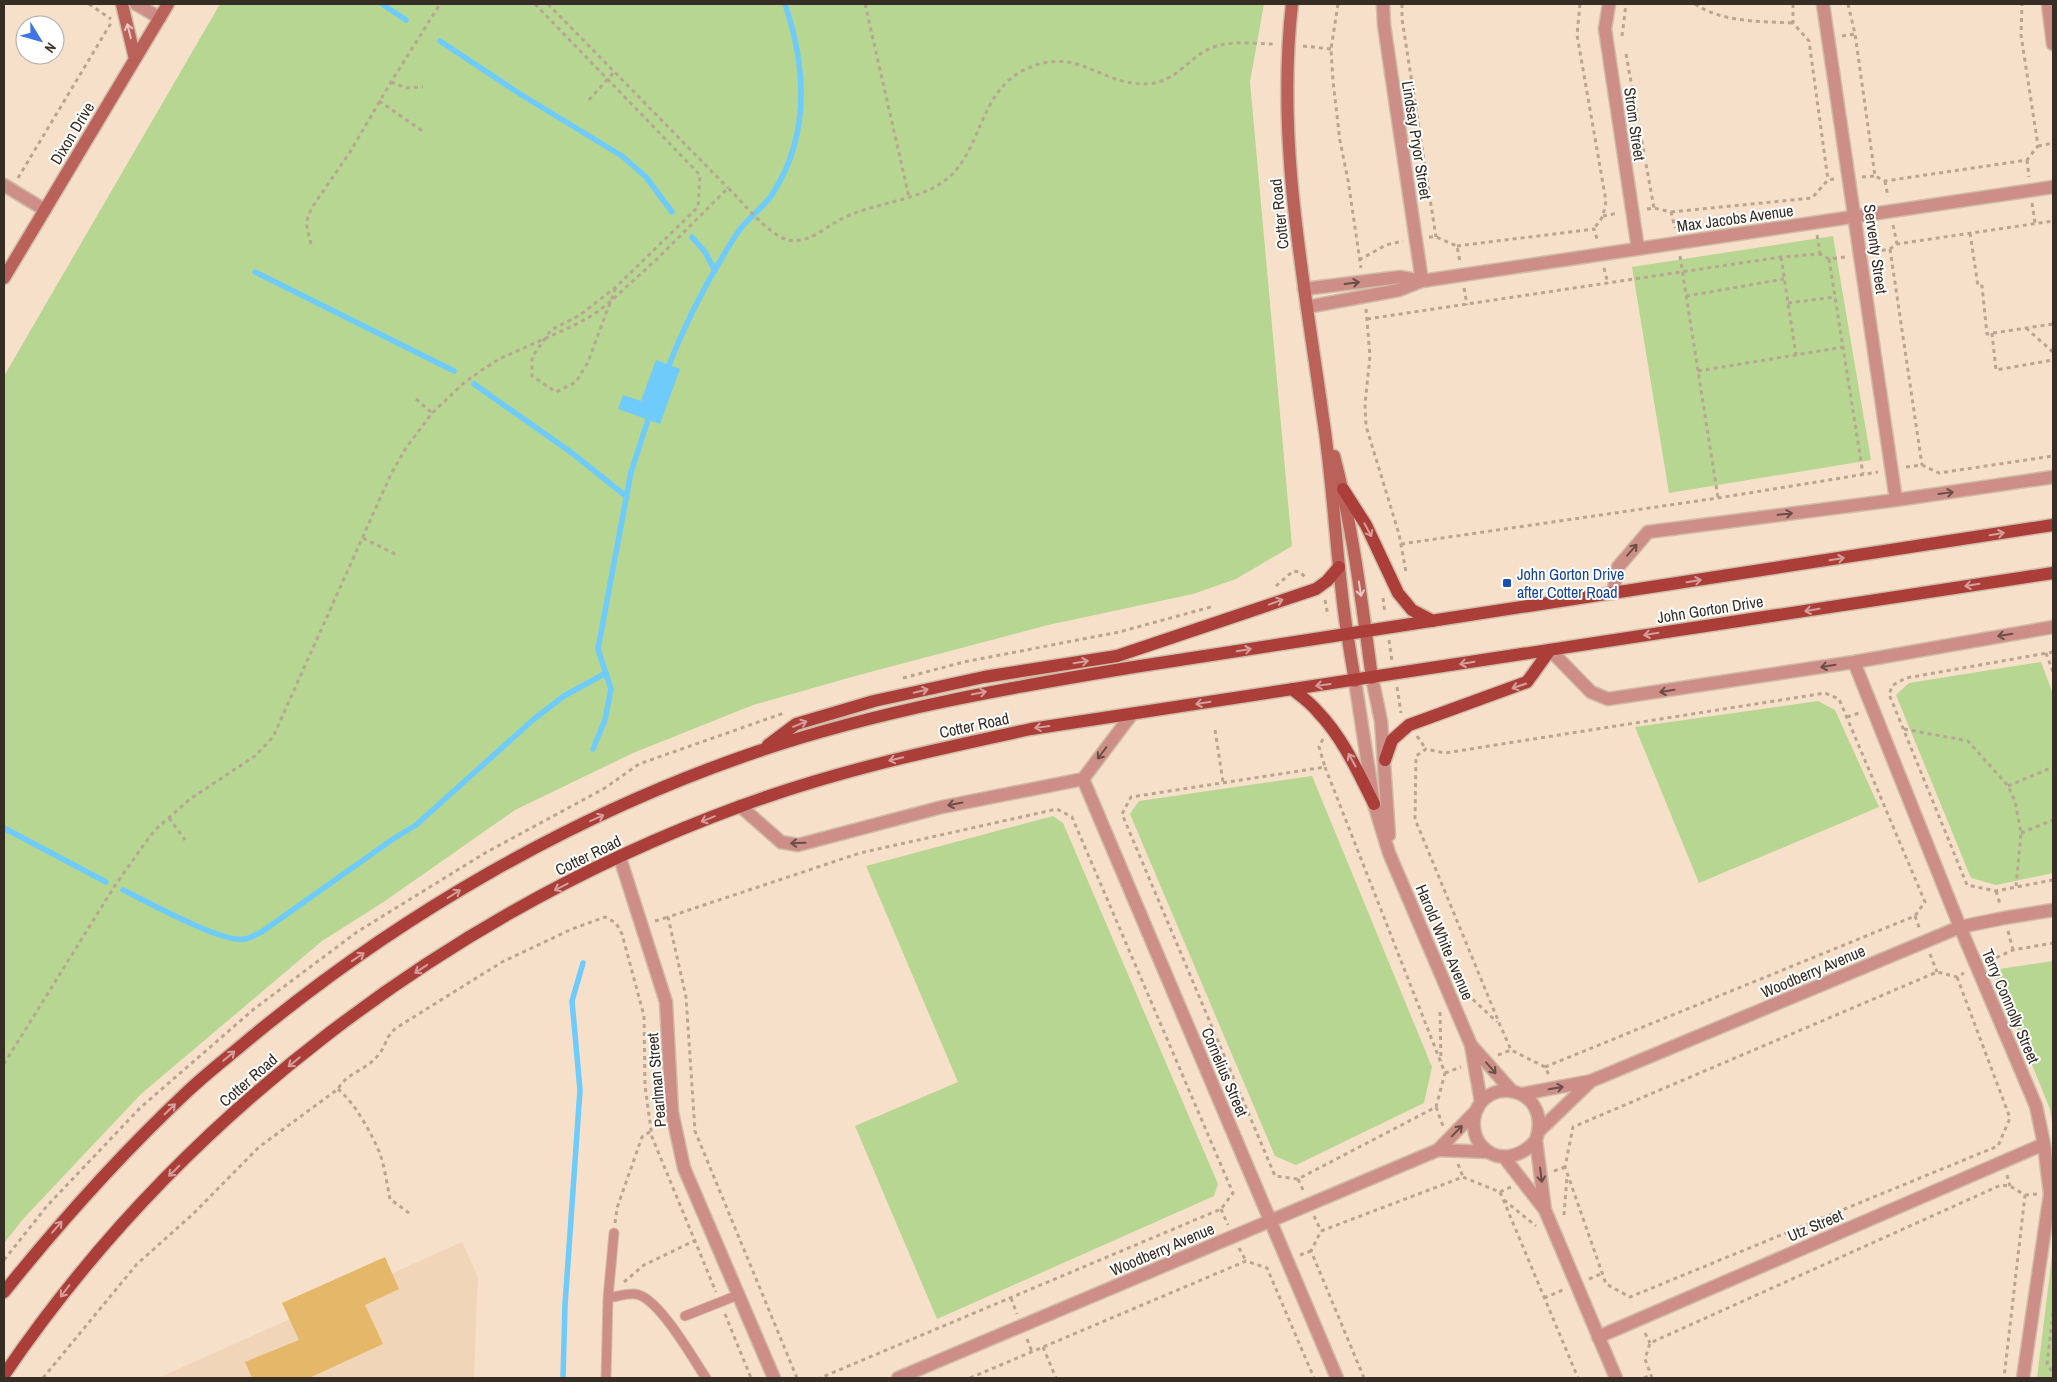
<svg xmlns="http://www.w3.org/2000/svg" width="2057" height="1382" font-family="'Archivo Narrow',sans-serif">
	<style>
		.built { fill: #f1d5b8 }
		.green { fill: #b6d691 }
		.water { fill: #6ecbfa }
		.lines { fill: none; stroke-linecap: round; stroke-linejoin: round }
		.stream { stroke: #6ecbfa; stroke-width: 5.5 }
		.building { fill: #e5b768 }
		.service-casing { stroke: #d0bca8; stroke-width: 11 }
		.minor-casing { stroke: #d0bca8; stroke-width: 15 }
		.tertiary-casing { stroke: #d0bca8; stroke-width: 15 }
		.secondary-casing { stroke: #d0bca8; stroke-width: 15 }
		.primary-casing { stroke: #d0bca8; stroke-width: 15 }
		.path { stroke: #b8a693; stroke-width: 3; stroke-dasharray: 4 4; stroke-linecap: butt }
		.service { stroke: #cc8e87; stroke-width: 9 }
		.minor { stroke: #cc8e87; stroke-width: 12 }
		.tertiary { stroke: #cc8e87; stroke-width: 12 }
		.secondary { stroke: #ba615a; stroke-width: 12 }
		.primary { stroke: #ab3e38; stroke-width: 12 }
		.oneway { stroke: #e7c8c5 }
		.oneway2 { stroke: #6a4f47 }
		.oneway3 { stroke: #d59e9c }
		.transit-dot { fill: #1a4fb4; stroke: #fff; stroke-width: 2 }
		.labels { text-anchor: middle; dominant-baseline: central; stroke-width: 4; stroke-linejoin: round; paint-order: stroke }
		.street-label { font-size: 16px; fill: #362d24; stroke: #fff }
		.transit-label { font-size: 16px; fill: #164399; stroke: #fff; text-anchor: start }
	</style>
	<rect width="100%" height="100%" fill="#f7e0c9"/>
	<path class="built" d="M462,1242L478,1277L474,1378H158Z"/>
	<path class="green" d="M220,4H1264L1250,82L1292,546L1236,579L1193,594L1048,625L859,675L753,705L633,753L515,810L385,901L322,941L141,1094L24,1218L4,1243V376Z
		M1833,236L1871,460L1669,493L1632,267Z
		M2041,662L2053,694V873L1996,885L1971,878L1896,695L1909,683Z
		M1818,701L1835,710L1879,807L1699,883L1635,727Z
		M1312,776L1432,1067L1424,1103L1296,1165L1275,1156L1130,814L1139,801Z
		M1053,816L1063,823L1218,1184L1214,1196L937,1319L855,1126L958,1082L866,866Z
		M2053,961V1129L2050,1109L1993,970Z
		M2053,1248V1378H2037Z"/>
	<path class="water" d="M656,360L680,369L660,424L618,409L623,395L641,401Z"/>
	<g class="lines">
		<path class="stream" d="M382,4L406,20
			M440,41L520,94L622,156L646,177L672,212
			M692,237L705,252L715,271
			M255,272L454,371
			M667,370C685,323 710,275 738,232C747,218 764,208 773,193C810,135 806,67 785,4
			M474,384L572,453L627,497
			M593,749L605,720L611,689L598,649L631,472L650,414
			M4,828L106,882
			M123,890C146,901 223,944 245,939C251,938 257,934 263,931L393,839L416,825L534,719L564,696L606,673
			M563,1378L565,1305L580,1090L572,1001L583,963"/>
	</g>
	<path class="building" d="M385,1257L399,1289L365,1305L383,1344L309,1378H252L245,1362L299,1340L282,1303Z"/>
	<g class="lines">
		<g class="service-casing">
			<path id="service" d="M608,1298C616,1297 627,1293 635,1294C658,1296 693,1359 706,1378
				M685,1316L738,1295
				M606,1378L608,1298L614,1233"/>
		</g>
		<g class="minor-casing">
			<path id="minor" d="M136,4L160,18
				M1383,4L1384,25L1422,281
				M1609,4L1605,29L1638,249
				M1823,4L1896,500
				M2048,4L2053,44
				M4,185L45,210
				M1304,289L1400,277L1422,281
				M1307,307L1399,290L1422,281L2053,187
				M1613,593L1618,567L1648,532L1896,500L2053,477
				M1550,650L1591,692L1608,699L1854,662L2053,627
				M1854,662L1960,927L2036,1106L2044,1144L2050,1194L2023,1378
				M1083,779L1337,1378
				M740,806L781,842L798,845L942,807L1083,779L1132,714
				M620,858L666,1002L672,1112L684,1168L774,1378
				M1522,1094L1591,1081L1960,927L2004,918L2053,910
				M1540,1130L1591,1081
				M1438,1150L1488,1152
				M1598,1337L2044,1144
				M898,1378L1438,1150L1475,1112"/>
		</g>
		<g class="tertiary-casing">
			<path id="tertiary" d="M1372,678L1381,721L1389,835
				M1355,681L1374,804L1389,853L1471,1045L1481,1102
				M1471,1045L1511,1090
				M1536,1140C1522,1157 1497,1165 1480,1144C1475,1138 1473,1127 1474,1119C1482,1072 1554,1087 1536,1140L1545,1210
				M1504,1157L1545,1210L1616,1378"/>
		</g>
		<g class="secondary-casing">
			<path id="secondary" d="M122,4L135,59
				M1292,4C1276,142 1304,280 1323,418C1332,476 1335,536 1342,594C1345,623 1350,652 1355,681
				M4,278L168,4
				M1334,456C1353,528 1362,604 1372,678"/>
		</g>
		<g class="primary-casing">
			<path id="primary" d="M1343,489L1366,525L1398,593L1412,610L1433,621
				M1292,689C1301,696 1311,703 1318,712C1343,738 1358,772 1374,804
				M768,745L796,724L874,701L984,677L1117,656L1316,589L1327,581L1339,567
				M1385,760L1392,740L1409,725L1527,682L1550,650
				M4,1292C61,1221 122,1153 188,1091C207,1073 228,1057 248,1040C399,915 573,814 759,751C881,710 1007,688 1134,667C1235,651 1336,635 1437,620C1643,590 1848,557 2053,525
				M4,1375C179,1117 448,913 741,806C835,771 933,750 1031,729L2053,573"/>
		</g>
		<path class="path" d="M89,4L111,19
			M535,4L700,175L698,207L616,287L580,315L551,330L532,357V376L556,392L576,382L588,362L616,287
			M548,4L728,188
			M865,4L909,197
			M1338,4L1331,49L1333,81L1340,141L1348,180L1361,268
			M1402,4V19L1436,237
			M1580,4L1577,35L1606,201L1603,216L1594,229
			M1695,4C1724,23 1759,21 1793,23
			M1793,4V23L1809,41L1828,180
			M1848,4L1855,34L1875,176L1885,181L2027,160L2038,146L2021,35L2022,4
			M1622,36L1626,4
			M1842,36L1855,34
			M1303,46L1331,49
			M1626,54L1654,208
			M391,82L406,88L423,87
			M589,100L614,72
			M379,101L424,132
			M2038,146L2053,143
			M2027,160L2029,177
			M1862,177L1875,176
			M18,178L111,23
			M1885,181L1888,197
			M2032,203L2035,223
			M1647,209L1654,208L1671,212L1675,228
			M1671,212L1812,198L1828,180L1834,179
			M1603,216L1618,213
			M1893,225L1897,244
			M1970,233L1978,286H1982L1987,334L2053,324
			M1817,235L1820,254
			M1429,237H1436L1457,246L1460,262
			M311,244L306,223L311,209L350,152L391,82L440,4
			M1457,246L1594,229L1598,242
			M1890,249L1922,465
			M1874,252L1890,249L1897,244L2053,221
			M1680,256L1718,498
			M1781,257L1796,355
			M1829,259L1863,474
			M1359,260L1386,245L1403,241
			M1604,268L1608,284
			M1464,288L1467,305
			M1686,296L1784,279
			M1788,303L1836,297
			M1366,309L1370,356L1365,404L1366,426L1399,534L1406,572
			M1367,319L1781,257L1820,254L1829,259L1845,257
			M2026,328L2053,352
			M1992,333L1996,370L2053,360
			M1698,371L1844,347
			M416,399L432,413
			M1906,467L1922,465L1939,473L2053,456
			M363,538L399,556
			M1401,544L1718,498L1878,472
			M1276,586L1293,571L1300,572L1305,577
			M1383,598L1385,614
			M1325,600L1328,616
			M1389,640L1392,661
			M2053,652L1906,678L1893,685L1889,694L1967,885L1996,891L2053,880
			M2046,653L2053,672
			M903,678L964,662L1119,632L1211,607
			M1397,687L1401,713
			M1847,717L1859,713
			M1904,729L1968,741L2008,786L2015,801L2021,833L2016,886
			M1215,730L1223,782
			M1417,736L1426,749
			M1323,739L1319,747L1325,767
			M1325,767L1445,1073L1436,1107L1298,1179L1275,1176L1122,814L1131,797Z
			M2008,786L2053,767
			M169,818L185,840
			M2021,833L2053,820
			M1996,891L2000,904
			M1915,916L1920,930
			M655,921L668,917
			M2008,931L2013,950
			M1930,954L1937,972
			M1989,961L2013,950L2053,943
			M1957,977L2010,1118L1998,1146L1630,1297L1606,1284L1565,1167L1573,1127L1937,972L1957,977L1964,973
			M1467,994L1497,1022
			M1440,1012L1441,1061
			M1498,1055L1511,1050
			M4,1064L114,887L145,843L155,830L190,799L255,756L273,737L391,474L406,448L432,413L465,382L482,370L499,359L573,326L593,315L611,301L657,259L728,188C744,203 767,234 788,240C806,244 822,230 836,222C872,200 929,203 956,170C982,139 983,92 1022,71C1076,43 1099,85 1145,84C1178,83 1188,56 1214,47C1233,40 1255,44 1274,44
			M1545,1067L1915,916L1925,902L1839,699L1825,693L1445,753L1426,749L1416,756L1415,819L1500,1025L1511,1050L1545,1067L1549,1075
			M1445,1073L1461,1067
			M338,1089C355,1103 372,1134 380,1154C385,1168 387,1185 390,1199L409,1213
			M1436,1107L1443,1126
			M1458,1164L1463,1177
			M1554,1171L1565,1167
			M2007,1175L2010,1186
			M1298,1179L1304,1192
			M1500,1192L1511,1187
			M2025,1195L2037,1194
			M1504,1200L1536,1226
			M1221,1209L1228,1225
			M1564,1215L1567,1176
			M1314,1216L1321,1231
			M615,1223L617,1208L642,1137L651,1131
			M1239,1248L1246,1261
			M1300,1255L1311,1251
			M4,1260L47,1206L140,1108L254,1009L357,932L485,853L605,788L639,764L784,713
			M1589,1279L1603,1273
			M624,1282L644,1265L696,1240
			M1011,1298L1017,1314
			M1544,1298L1563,1290
			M2053,1313L2047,1364L2053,1373
			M725,1314L751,1378
			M1645,1333L1650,1343
			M1027,1339L1032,1352
			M1043,1347L1056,1378
			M43,1378L137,1264L193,1214L259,1147L338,1089C347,1072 368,1070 379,1054C387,1044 384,1039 396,1028L502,962L572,929L605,917L616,923L622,934L644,1016L645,1086L652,1137L716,1292
			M797,1378L695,1131L686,997L668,917L860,853L1057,809L1072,817L1233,1193L1221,1209L820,1378
			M970,1378L1246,1261L1267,1268L1314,1378
			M1364,1378L1311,1251L1321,1231L1463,1177L1500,1192L1578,1378
			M1644,1378L1651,1375
			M1652,1378L1645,1359L1650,1343L2001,1185L2010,1186L2025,1195L2004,1378"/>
		<use href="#service" class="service"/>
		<use href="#minor" class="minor"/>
		<use href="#tertiary" class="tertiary"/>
		<use href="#secondary" class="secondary"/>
		<use href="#primary" class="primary"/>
	</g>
	<defs><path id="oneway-shaft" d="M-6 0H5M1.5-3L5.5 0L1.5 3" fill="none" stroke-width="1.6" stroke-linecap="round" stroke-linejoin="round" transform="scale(1.25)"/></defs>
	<g class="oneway">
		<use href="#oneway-shaft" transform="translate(129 31) rotate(-104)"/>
		<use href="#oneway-shaft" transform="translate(1360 589) rotate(81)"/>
	</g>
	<g class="oneway2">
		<use href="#oneway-shaft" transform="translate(1352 283) rotate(-7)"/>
		<use href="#oneway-shaft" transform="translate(1946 493) rotate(-8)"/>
		<use href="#oneway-shaft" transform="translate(1785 514) rotate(-7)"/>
		<use href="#oneway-shaft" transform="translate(1632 550) rotate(-49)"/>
		<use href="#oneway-shaft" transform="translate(2005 635) rotate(170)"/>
		<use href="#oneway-shaft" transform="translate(1828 666) rotate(171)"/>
		<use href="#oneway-shaft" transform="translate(1667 691) rotate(171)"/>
		<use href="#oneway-shaft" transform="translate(1102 753) rotate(127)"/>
		<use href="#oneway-shaft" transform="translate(955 804) rotate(169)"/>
		<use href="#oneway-shaft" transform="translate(798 843) rotate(178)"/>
		<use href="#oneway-shaft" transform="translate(1491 1068) rotate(49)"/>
		<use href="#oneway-shaft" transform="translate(1556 1088) rotate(-10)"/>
		<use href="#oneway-shaft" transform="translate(1457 1131) rotate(-46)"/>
		<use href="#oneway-shaft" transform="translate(1541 1175) rotate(83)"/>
	</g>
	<g class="oneway3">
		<use href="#oneway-shaft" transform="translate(1368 530) rotate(62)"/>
		<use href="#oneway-shaft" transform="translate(1997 534) rotate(-9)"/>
		<use href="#oneway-shaft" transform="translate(1837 559) rotate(-9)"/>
		<use href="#oneway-shaft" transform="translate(1694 581) rotate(-9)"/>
		<use href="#oneway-shaft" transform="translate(1972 585) rotate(171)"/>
		<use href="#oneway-shaft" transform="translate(1276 602) rotate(-20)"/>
		<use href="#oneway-shaft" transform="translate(1812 610) rotate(171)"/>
		<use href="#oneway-shaft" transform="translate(1651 634) rotate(171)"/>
		<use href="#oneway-shaft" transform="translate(1244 650) rotate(-9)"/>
		<use href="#oneway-shaft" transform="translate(1081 662) rotate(-9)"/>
		<use href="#oneway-shaft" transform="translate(1467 663) rotate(171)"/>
		<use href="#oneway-shaft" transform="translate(1323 685) rotate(172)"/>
		<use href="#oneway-shaft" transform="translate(1519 686) rotate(161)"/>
		<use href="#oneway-shaft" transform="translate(921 691) rotate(-13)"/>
		<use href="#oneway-shaft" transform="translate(979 693) rotate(-11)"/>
		<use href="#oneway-shaft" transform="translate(1203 703) rotate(171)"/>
		<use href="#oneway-shaft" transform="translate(800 724) rotate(-22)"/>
		<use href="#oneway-shaft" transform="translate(1042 727) rotate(172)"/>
		<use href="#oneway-shaft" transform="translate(896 759) rotate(166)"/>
		<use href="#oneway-shaft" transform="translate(1352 760) rotate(-119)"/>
		<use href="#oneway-shaft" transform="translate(597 818) rotate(-24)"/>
		<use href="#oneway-shaft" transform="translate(708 819) rotate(158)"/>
		<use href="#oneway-shaft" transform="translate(561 887) rotate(153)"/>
		<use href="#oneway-shaft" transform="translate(454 894) rotate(-32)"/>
		<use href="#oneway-shaft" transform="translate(358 957) rotate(-34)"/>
		<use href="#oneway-shaft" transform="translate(421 969) rotate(147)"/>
		<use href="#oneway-shaft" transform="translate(229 1056) rotate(-40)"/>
		<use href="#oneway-shaft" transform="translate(294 1062) rotate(141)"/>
		<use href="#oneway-shaft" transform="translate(170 1109) rotate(-44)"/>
		<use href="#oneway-shaft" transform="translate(174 1171) rotate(135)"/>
		<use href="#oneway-shaft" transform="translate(57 1227) rotate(-49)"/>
		<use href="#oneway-shaft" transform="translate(65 1291) rotate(127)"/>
	</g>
	<rect class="transit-dot" x="1502" y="578" width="10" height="10" rx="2.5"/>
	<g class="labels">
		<g class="street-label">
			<text transform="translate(1635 124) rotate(82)">Strom Street</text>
			<text transform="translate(72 133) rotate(-59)">Dixon Drive</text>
			<text transform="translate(1417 140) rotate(81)">Lindsay Pryor Street</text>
			<text transform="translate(1279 214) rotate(-96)">Cotter Road</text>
			<text transform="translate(1735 218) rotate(-8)">Max Jacobs Avenue</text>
			<text transform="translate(1876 249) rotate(82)">Serventy Street</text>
			<text transform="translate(1710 609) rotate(-9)">John Gorton Drive</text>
			<text transform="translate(974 725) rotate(-12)">Cotter Road</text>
			<text transform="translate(588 855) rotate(-26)">Cotter Road</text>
			<text transform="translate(1445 942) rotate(67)">Harold White Avenue</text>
			<text transform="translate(1813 971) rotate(-23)">Woodberry Avenue</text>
			<text transform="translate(2011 1006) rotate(67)">Terry Connolly Street</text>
			<text transform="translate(1225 1072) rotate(67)">Cornelius Street</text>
			<text transform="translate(248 1080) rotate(-41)">Cotter Road</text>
			<text transform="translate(656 1080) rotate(-95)">Pearlman Street</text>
			<text transform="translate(1815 1225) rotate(-23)">Utz Street</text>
			<text transform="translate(1162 1249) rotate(-23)">Woodberry Avenue</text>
		</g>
		<g class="transit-label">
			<text x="1517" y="574">John Gorton Drive<tspan x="1517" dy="18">after Cotter Road</tspan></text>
		</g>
	</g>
	<rect width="2057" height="1382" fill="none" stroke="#362d24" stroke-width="10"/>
	<g transform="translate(40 40) rotate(127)"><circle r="24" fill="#ffffff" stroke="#afaba7"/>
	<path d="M0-4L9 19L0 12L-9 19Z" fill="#3e74e4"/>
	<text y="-8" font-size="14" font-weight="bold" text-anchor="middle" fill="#362d24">N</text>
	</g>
</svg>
